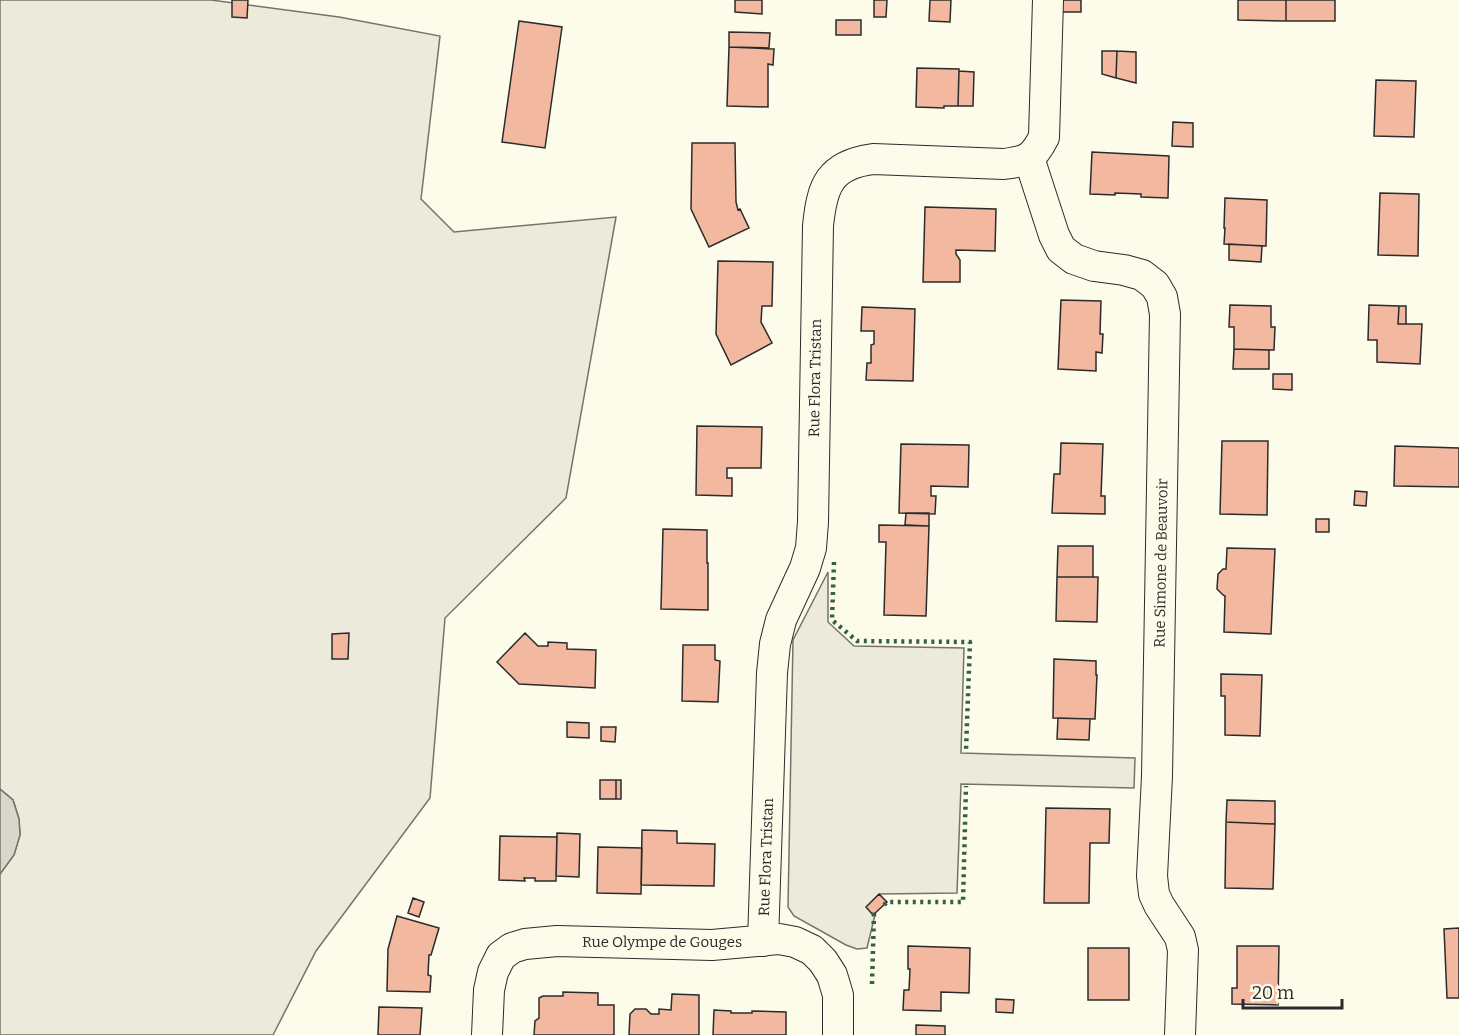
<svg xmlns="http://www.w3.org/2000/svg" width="1459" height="1035" font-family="Bitter,serif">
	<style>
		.green { fill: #ecebdb; stroke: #74746e; stroke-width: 1.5 }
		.water { fill: #d8d7c9; stroke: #74746e; stroke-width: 1.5 }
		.building { fill: #f2b8a0; stroke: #2b2b2b; stroke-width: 1.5 }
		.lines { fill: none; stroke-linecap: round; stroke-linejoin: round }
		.street-casing { stroke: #2b2b2b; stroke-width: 32 }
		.street { stroke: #fdfbea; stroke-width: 30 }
		.hedge { stroke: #34623c; stroke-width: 4.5; stroke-dasharray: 3 4.5; stroke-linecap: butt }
		.labels { text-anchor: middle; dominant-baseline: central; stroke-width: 4.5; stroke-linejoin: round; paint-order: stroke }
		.street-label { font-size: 15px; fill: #2b2b2b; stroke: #fdfbea }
	</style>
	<rect width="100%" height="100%" fill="#fdfbea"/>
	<path class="green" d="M0,0H211L339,17L440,36L421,199L454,232L616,217L566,498L445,618L430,798L316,951L273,1035H0V874L14,855L20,835L19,819L13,800L0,789Z
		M828,572V622L854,646L964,648L961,753L1135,758L1134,788L961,784L957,893L880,894L867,948L857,949L846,945L794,916L788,907L793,640Z"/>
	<path class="water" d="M0,789L13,800L19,819L20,835L14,855L0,874Z"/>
	<path class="building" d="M232,0H248L247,18L232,17Z
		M735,0H762V14L735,12Z
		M874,0H887L886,17H874Z
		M930,0H951L950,22L929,21Z
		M1062,0H1081V12H1062Z
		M1238,0H1286V21L1238,20Z
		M1286,0H1335V21H1286Z
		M836,20H861V35H836Z
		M519,21L562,27L545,148L502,142Z
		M729,32L770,33L769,48L729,47Z
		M729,47L774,49L773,65L768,64V107L727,106Z
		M1102,51H1117L1116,78L1102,74Z
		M1117,51L1136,52V83L1116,78Z
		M917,68L959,69L958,106H944V108L916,107Z
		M959,71L974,72L973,106H958Z
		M1376,80L1416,81L1414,137L1374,136Z
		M1173,122L1193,123V147L1172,146Z
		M692,143H735L736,202L738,210L740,209L749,228L709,247L691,209Z
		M1092,152L1169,156L1168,198L1141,197V194L1115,193V195L1090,194Z
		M1380,193L1419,194L1418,256L1378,255Z
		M1225,198L1267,200L1266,246L1224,244L1225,228H1224Z
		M925,207L996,209L995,251L956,250V254L960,260V282H923Z
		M1229,244L1262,246L1261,262L1229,260Z
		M718,261L773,262L772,306H762L761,322L772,343L731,365L716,334Z
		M1061,300L1101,301L1100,334H1103L1102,353L1096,352V371L1058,369Z
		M1230,305L1271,306V327H1275L1274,350L1234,349V327H1229Z
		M1369,305L1399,306L1398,324H1422L1420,364L1377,362V340H1368Z
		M1399,306H1406V324H1398Z
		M862,307L915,309L913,381L866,380L867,363H871V345L874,344V331H861Z
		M1234,349L1269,350V369H1233Z
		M1273,374H1292V390L1273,389Z
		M697,426L762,427L761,468H727V478H732V496L696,495Z
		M1222,441H1268L1267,515L1220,514Z
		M1061,443L1103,444L1101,496H1105V514L1052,513L1054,474H1060Z
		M901,444L969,445L968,487L931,486V496H936L935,514L899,513Z
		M1395,446L1459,448V487L1394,486Z
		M1355,491L1367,492L1366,506L1354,505Z
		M906,513H929V526L905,525Z
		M1316,519H1329V532H1316Z
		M879,525L929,526L926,616L884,615L886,542H879Z
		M663,529L707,530V563H708V610L661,609Z
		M1058,546H1093V577H1057Z
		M1227,548L1275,549L1271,634L1224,632L1225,596L1223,595L1217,589L1218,574L1223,569H1226Z
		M1057,577H1098L1097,622L1056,621Z
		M349,633L348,659H332V634Z
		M525,633L538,646H548V642L567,643V649L596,650L595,688L519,684L497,662Z
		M683,645H715V660L720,661L718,702L682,701Z
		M1054,659L1096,661V675H1097L1095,719L1053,718Z
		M1221,674L1262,675L1260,736L1225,735V696H1221Z
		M1058,718L1090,719L1089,740L1057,739Z
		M567,722L589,723V738L567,737Z
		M601,727H616L615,742L601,741Z
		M600,780H616V799H600Z
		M616,780H621V799H616Z
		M1227,800L1275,801V824L1226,822Z
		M1046,808L1110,809L1109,843H1090L1089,903H1044Z
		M1226,822L1275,824L1273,889L1225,888Z
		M642,830L677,831V843L715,844L714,886L641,885Z
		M557,833L580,834L579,877L556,876Z
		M500,836L557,837L556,881H535V878H524L525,881L499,880Z
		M598,847L642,848L641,894L597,893Z
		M879,894L887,902L873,915L866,907Z
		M413,898L424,902L419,917L408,913Z
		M397,916L439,928L431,955H429L428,975L431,976L430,992L387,991L388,949Z
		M1459,928V998H1447L1444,929Z
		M908,946L970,948L969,993L941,992V1011L903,1010L904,990H909L910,969H908Z
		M1237,946H1279L1278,1005L1232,1004V988H1237Z
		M1088,948H1129V1000H1088Z
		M563,992L598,993V1005H614V1035H534L535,1021L539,1018V998L543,996H563Z
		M672,994L699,995V1035H629L630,1014L635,1009H646L651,1014H659V1009L671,1010Z
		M996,999L1014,1000L1013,1013L996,1012Z
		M379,1007L422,1008L420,1035H378Z
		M714,1010L731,1011V1013H752V1011L786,1012V1035H713Z
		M916,1025L945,1026V1035H916Z"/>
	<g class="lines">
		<g class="street-casing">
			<path id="street" d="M1029,158L1054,235L1061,249L1074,259L1094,266L1124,270L1142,275L1155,285L1162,297L1165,314L1157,776L1152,876L1154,894L1159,905L1180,937L1183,950L1180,1035
				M763,941L772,673L775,644L781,620L805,568L811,548L813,522L818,226C822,186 829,165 873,159L1004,164C1027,161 1033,159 1044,137L1048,0
				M487,1035L489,990L493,972L501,956L512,948L525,944L557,941L712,945L779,939L795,942L812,950L823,961L832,975L838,995V1035"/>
		</g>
		<use href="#street" class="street"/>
		<path class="hedge" d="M834,562L832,620L857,641L970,642L966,750
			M884,905L887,902H963L966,786
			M872,984L874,914L878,911"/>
	</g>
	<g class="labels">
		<g class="street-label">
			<text transform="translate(815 378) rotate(-89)">Rue Flora Tristan</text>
			<text transform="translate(1161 563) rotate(-89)">Rue Simone de Beauvoir</text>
			<text transform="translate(766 857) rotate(-88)">Rue Flora Tristan</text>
			<text x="662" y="942">Rue Olympe de Gouges</text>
		</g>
	</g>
	<path d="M1243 999v9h99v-9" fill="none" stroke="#2b2b2b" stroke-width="3"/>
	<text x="1252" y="999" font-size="18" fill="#2b2b2b" stroke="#fdfbea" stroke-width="4.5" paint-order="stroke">20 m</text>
</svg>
